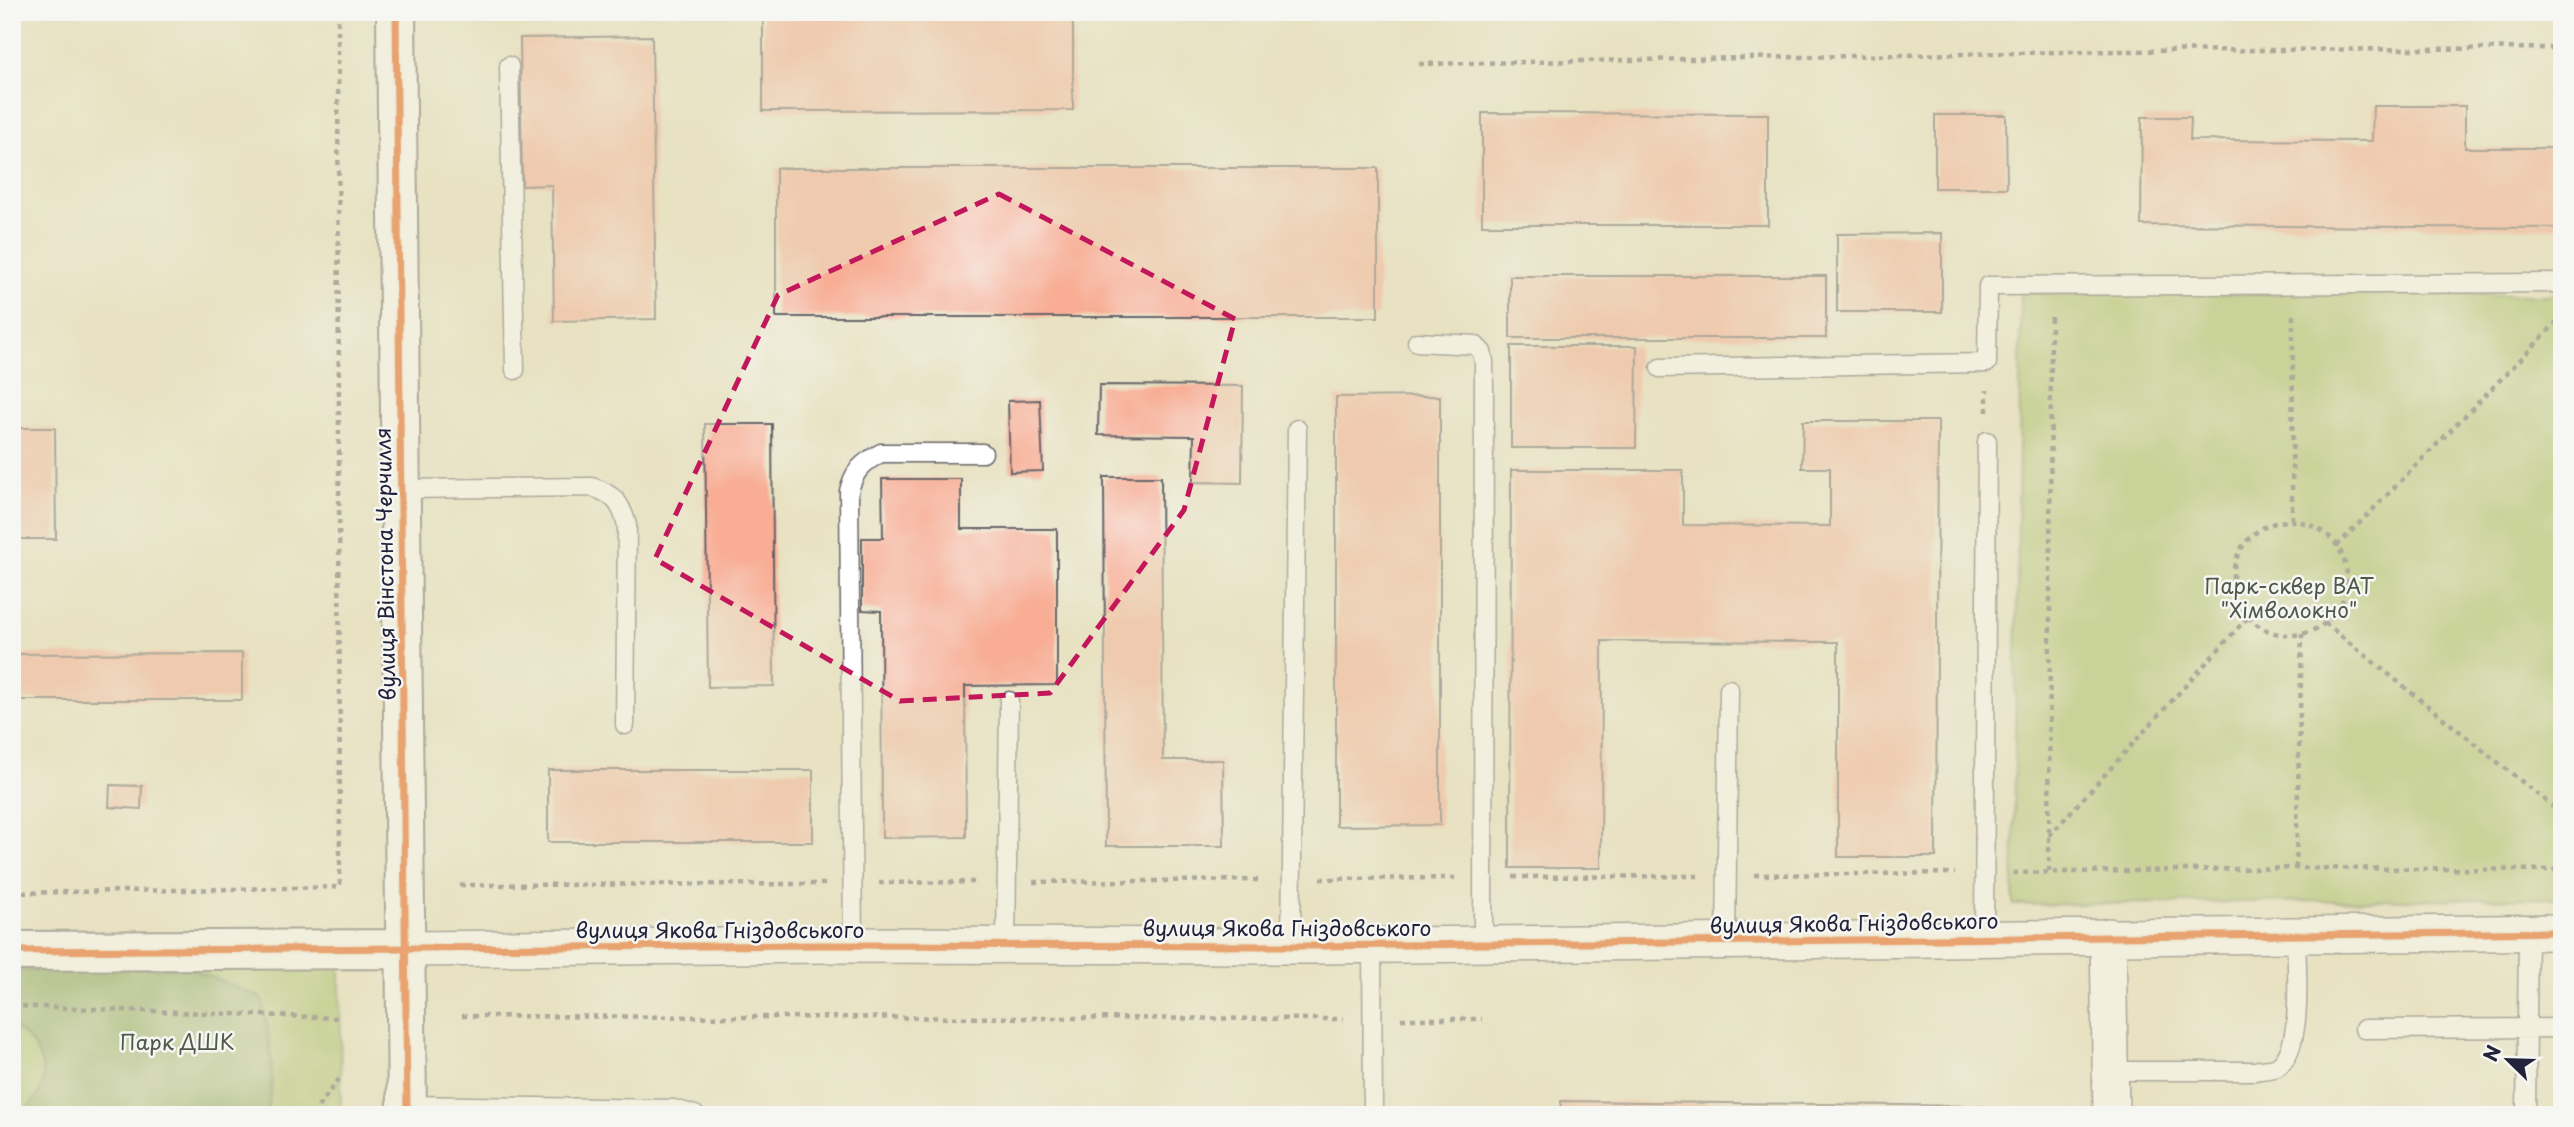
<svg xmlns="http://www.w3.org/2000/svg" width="2574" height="1127" font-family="'Playpen Sans',sans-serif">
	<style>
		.green { fill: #a5bf66; stroke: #647050; stroke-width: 2 }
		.forest { fill: #84a65b; stroke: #53644b; stroke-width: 2 }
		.building { fill: #f8ad94 }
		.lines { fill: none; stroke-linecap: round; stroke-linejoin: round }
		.lane-casing { stroke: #67656a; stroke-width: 21 }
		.street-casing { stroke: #67656a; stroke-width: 38 }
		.secondary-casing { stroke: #67656a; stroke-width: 42 }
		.path { stroke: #67656a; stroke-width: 4.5; stroke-dasharray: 5 5; stroke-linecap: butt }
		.lane { stroke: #fff; stroke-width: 18 }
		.street { stroke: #fff; stroke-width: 35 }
		.secondary { stroke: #fff; stroke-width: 38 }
		.cycleway-casing { stroke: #f6f6f2; stroke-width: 11 }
		.cycleway { stroke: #e8590c; stroke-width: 7 }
		.marked { fill: none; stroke: #c2185b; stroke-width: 5; stroke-dasharray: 14 9; stroke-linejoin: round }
		.labels { text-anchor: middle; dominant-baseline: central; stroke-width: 5; stroke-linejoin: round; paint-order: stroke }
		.street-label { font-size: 21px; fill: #22223b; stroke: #f6f6f2 }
		.park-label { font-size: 21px; fill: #50594a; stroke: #f6f6f2 }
	</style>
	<rect width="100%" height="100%" fill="#f6f6f2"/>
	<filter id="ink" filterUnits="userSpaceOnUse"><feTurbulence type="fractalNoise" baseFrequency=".0143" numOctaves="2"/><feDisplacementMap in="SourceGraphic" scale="14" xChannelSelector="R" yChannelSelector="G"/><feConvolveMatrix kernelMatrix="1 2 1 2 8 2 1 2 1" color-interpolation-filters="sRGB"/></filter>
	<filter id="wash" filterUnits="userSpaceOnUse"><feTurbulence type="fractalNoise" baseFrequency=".00686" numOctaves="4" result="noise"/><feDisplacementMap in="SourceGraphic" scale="28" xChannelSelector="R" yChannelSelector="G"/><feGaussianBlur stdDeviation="1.57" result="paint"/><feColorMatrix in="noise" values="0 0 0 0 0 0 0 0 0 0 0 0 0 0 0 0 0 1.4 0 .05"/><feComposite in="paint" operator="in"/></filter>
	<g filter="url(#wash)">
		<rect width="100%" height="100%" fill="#e8e2c2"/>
		<path class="green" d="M2021,293L2562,295V898L2013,905Z
			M340,966L341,1115H12V967Z"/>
		<path class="forest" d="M179,967L194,970L260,997L264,1004C268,1038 279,1082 265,1115H22C27,1108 35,1100 39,1093C51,1068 34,1038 12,1027V971Z"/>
		<g id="blocks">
			<path class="building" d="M1073,13V110L763,111V14Z
				M652,36L656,319L554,321L552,185L522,186L520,38Z
				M2373,106H2465V148H2562V228L2141,225L2142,117H2191L2190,140L2372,141Z
				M1482,113L1768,114V225H1482Z
				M1935,115H2006L2007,188H1935Z
				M776,168H1378V317H776Z
				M1942,233V312H1837V234Z
				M1510,276H1826V338H1510Z
				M1511,346H1637L1636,448H1511Z
				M1099,385L1243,386L1242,483L1193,482L1194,436L1098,435Z
				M1440,396V825L1336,826V397Z
				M1040,400L1043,471L1010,472L1008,401Z
				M1803,421H1938L1936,857H1838V642L1602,641L1601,868H1510L1511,470H1683V525L1830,526V468H1802Z
				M705,424H772L774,686L708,687Z
				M12,428H55L56,539H12Z
				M1104,477H1161L1163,760H1223L1224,846H1106Z
				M882,479H961V529H1057V685L965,686L966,837L882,838L881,611L862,610V538H883Z
				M242,653V700H12V654Z
				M548,770H813V842H548Z
				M110,785L142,786L141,809L109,807Z
				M2556,1069H2562V1110H2556Z
				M1561,1101L1982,1106V1115H1561Z"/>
		</g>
	</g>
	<g filter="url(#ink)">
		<use href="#blocks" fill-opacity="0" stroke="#67656a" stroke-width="2"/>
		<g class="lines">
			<g class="lane-casing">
				<path id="lane" d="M509,66L515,370
					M1417,342L1475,345L1482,352L1484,362L1483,943
					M1660,368L1987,363L1988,286L2562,283
					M401,489L592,487C614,494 621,503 627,525L625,725
					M1984,938L1987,441
					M1726,942L1729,689
					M1372,943L1373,1115
					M853,945L849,491C854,471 862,463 881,453H983
					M1006,945L1009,701
					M1291,946L1297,429
					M2364,1029L2562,1028
					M2110,1071H2255C2261,1069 2272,1070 2277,1067C2305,1050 2296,964 2296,934
					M406,1105L674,1109L695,1115
					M2526,1115L2528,932"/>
			</g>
			<g class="street-casing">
				<path id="street" d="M2108,936L2111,1115
					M406,949L827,945L1316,946L2562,932"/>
			</g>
			<g class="secondary-casing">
				<path id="secondary" d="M396,12L407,1115
					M12,951L406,949"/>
			</g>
			<path class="path" d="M1419,64L2122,51L2562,48
				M1987,412V390
				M2292,520L2293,311
				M2233 578a57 57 0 1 1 114 0a57 57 0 1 1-114 0Z
				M2337,546L2562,317
				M2325,623L2562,814
				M2049,836L2248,617
				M2296,868L2302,634
				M2049,872L2051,313
				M2013,873L2296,868L2562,870
				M1754,875L1955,873
				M1513,877L1700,876
				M1320,879L1455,878
				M1033,882L1262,880
				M879,883L979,882
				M460,885L825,884
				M12,893L340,887L338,12
				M12,1006L341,1018
				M462,1016L1343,1019
				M1401,1019H1482
				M312,1115L339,1079"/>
			<use href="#lane" class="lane"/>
			<use href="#street" class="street"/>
			<use href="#secondary" class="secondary"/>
			<g class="cycleway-casing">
				<path id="cycleway" d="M396,12L407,1115
					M12,951L827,945L1316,946L2562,932"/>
			</g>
			<use href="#cycleway" class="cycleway"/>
		</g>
	</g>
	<path d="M0 0H2574V1127H0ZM999,194L1235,319L1184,510L1050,693L900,701L655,559L778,295Z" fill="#e8e2c2" fill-opacity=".55" fill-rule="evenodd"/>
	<path class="marked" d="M999,194L1235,319L1184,510L1050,693L900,701L655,559L778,295Z"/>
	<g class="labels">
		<g class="street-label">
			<text transform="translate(384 564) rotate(-91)">вулиця Вінстона Черчилля</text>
			<text transform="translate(1854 922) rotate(-1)">вулиця Якова Гніздовського</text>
			<text x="1287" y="927">вулиця Якова Гніздовського</text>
			<text x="720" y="929">вулиця Якова Гніздовського</text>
		</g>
		<g class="park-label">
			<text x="2289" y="585">Парк-сквер ВАТ<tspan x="2289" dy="24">"Хімволокно"</tspan></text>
			<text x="177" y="1041">Парк ДШК</text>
		</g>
	</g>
	<rect width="2574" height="1127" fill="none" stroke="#f6f6f2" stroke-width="42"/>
	<g transform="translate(2508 1060) rotate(293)" stroke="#f6f6f2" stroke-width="5" paint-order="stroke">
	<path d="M0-5L12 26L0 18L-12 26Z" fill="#22223b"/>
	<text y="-10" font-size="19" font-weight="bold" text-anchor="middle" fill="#22223b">N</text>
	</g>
</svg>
